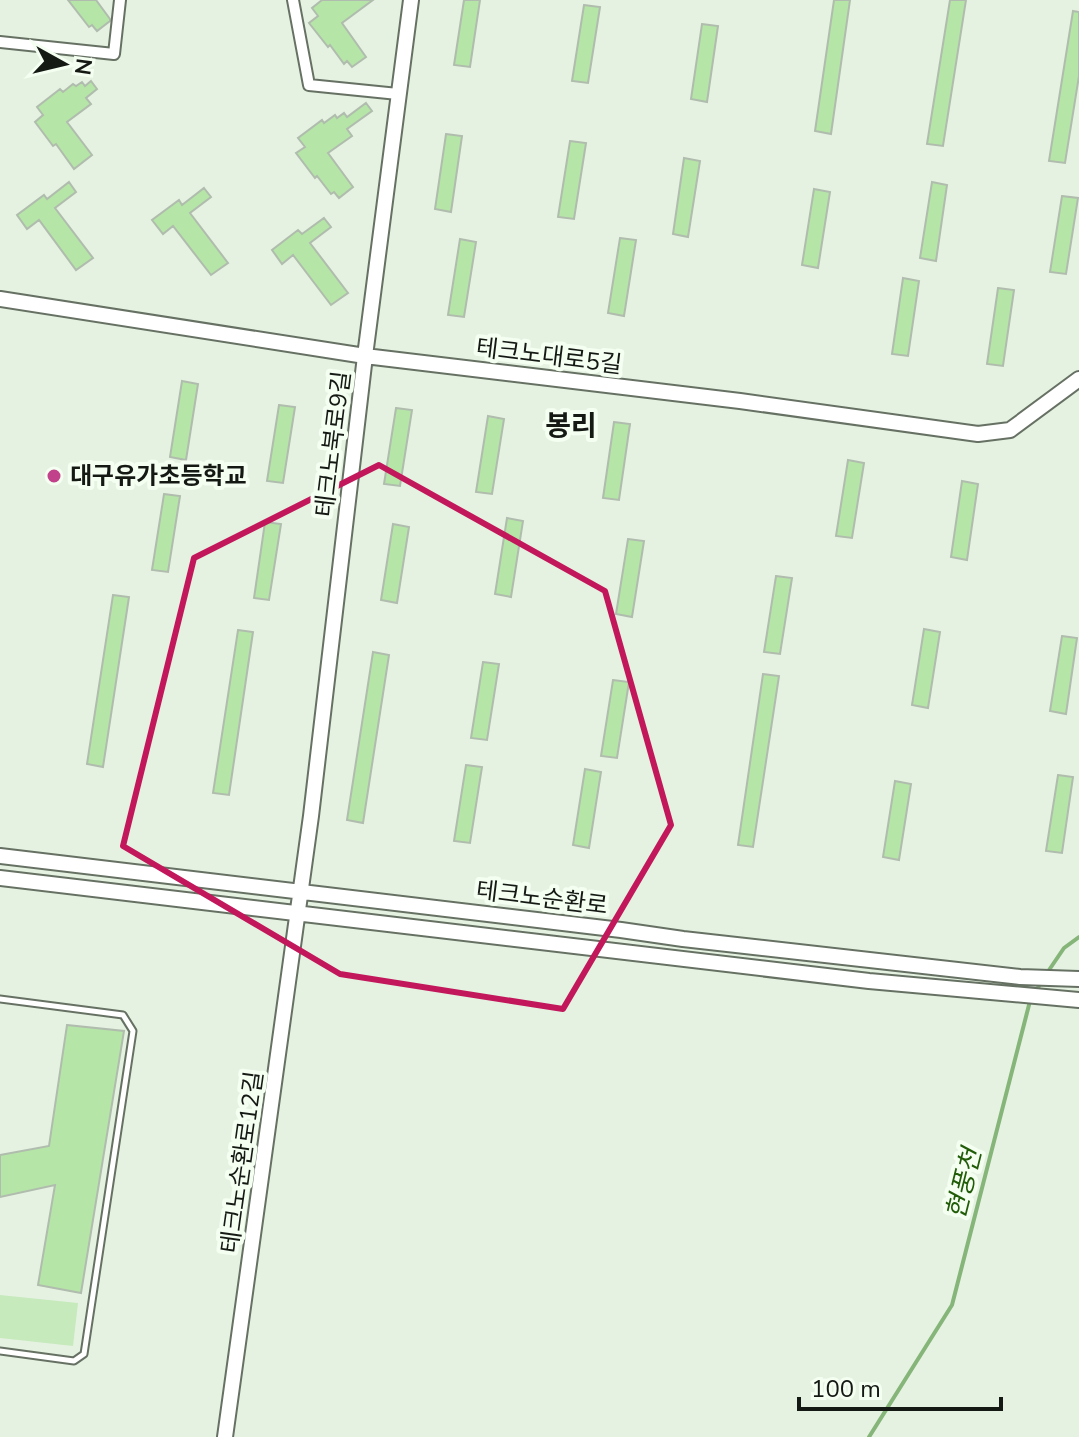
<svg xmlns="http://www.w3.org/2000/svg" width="1079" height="1437" font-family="'Nunito Sans','Noto Sans KR',sans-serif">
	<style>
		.green { fill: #c6eabc }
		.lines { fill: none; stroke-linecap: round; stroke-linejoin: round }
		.stream { stroke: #86b579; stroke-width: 4 }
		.building { fill: #b5e5a7; stroke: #b0bcad; stroke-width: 2 }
		.service-casing { stroke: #667163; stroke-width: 9 }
		.minor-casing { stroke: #667163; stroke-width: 14 }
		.tertiary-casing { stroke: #667163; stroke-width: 18 }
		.service { stroke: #fff; stroke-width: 5 }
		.minor { stroke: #fff; stroke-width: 10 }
		.tertiary { stroke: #fff; stroke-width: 14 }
		.marked { fill: none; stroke: #c2185b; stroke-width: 6; stroke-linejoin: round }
		.poi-dot { fill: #c2418b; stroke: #f4fef1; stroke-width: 3 }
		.labels { text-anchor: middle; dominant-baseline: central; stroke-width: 8; stroke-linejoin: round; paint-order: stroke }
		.street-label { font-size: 24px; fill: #151914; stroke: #f4fef1 }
		.poi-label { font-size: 24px; font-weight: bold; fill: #151914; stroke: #f4fef1; text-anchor: start }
		.water-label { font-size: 26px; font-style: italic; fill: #215d08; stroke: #f4fef1 }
		.quarter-label { font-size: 28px; font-weight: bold; fill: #151914; stroke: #f4fef1 }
	</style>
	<rect width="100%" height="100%" fill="#e5f2e2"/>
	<path class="green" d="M0,1295L78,1303L73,1346L0,1338Z"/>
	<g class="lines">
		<path class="stream" d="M1047,973L1064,948L1079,937
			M869,1437L952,1305L1030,1001L1042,981"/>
	</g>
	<path class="building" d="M68,0H96L110,19V21L97,31L92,25L89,27Z
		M322,0H373L342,23L366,57L352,67L347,61L344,64L330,45L328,47L309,23L318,16L312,8Z
		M464,0H480L470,67L454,65Z
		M834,0H850L831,134L815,131Z
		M950,0H966L943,146L927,144Z
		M584,5L600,7L588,83L572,81Z
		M1073,11L1079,12V76L1065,163L1049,161Z
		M702,24L718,26L707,102L691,99Z
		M91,81L97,89L86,98L91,104L67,122L92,155L74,169L56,144L53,146L35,122L43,115L37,107L60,89L63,92L73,84L76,86L82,82L85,86Z
		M366,103L372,111L347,129L352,136L328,153L353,187L339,198L334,192L331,194L317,176L315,178L296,153L305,147L298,138L322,120L324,123L335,115L337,118L344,113L347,117Z
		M446,134L462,136L451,212L435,209Z
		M570,141L586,143L574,219L558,217Z
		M684,158L700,161L688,237L673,234Z
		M69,182L76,192L55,208L93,258L76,270L39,220L27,229L17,215L44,195L47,199Z
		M932,182L947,185L936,261L920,258Z
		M204,188L211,197L190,213L228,263L211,275L173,226L163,234L152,220L179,200L182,205Z
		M814,189L830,192L818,268L802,265Z
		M1062,196L1078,198L1066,274L1050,272Z
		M324,218L331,227L310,243L348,293L331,305L293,255L282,264L272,250L298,230L302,234Z
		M620,238L636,240L624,316L608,313Z
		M460,239L476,242L464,317L448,315Z
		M903,278L919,281L908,356L892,354Z
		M998,288L1014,290L1003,366L987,364Z
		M182,381L198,384L186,460L170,457Z
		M279,405L295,407L283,483L267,481Z
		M396,408L412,410L400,486L384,484Z
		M488,416L504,419L492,494L476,492Z
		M614,422L630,424L619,500L603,498Z
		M848,460L864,463L852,538L836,536Z
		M962,481L978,484L967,560L951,557Z
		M164,494L180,496L168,572L152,570Z
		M507,518L523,521L511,597L495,594Z
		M265,522L281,524L269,600L254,598Z
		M393,524L409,527L397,603L381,600Z
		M628,539L644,541L632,617L616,614Z
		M776,576L792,578L780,654L764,652Z
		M113,595L129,597L103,767L87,764Z
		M924,629L940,632L928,708L912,705Z
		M238,630L253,632L229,795L213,793Z
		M1062,636L1077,638L1066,714L1050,711Z
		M373,652L389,655L363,823L347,820Z
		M483,662L499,664L487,740L471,738Z
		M763,674L779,676L753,847L738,845Z
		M613,680L629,682L617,758L601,756Z
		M466,765L482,767L470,843L454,841Z
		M585,769L601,772L589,848L573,845Z
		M1058,775L1073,777L1062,853L1046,851Z
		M895,781L911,784L899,860L883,857Z
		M67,1025L124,1031L81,1293L38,1285L55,1185L0,1197V1155L49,1146Z"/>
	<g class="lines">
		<g class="service-casing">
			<path id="service" d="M0,999L123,1015L133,1031L84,1354L74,1361L0,1351"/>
		</g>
		<g class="minor-casing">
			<path id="minor" d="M293,0L309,85L398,94
				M0,42L114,54L120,0"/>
		</g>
		<g class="tertiary-casing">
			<path id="tertiary" d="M0,299L365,356L740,401L978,434L1010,430L1079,379
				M0,856L621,930L683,939L1020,977L1079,979
				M0,878L869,981L1079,1000
				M225,1437L311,816L365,356L411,0"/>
		</g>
		<use href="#service" class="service"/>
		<use href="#minor" class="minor"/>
		<use href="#tertiary" class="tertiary"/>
	</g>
	<path class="marked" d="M379,465L605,591L671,825L563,1009L340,974L123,846L194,558Z"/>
	<circle class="poi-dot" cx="54" cy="476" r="8"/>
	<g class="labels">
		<g class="street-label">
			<text transform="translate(549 356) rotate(7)">테크노대로5길</text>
			<text transform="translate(333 444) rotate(-83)">테크노북로9길</text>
			<text transform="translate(542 898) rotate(7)">테크노순환로</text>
			<text transform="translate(242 1162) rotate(-82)">테크노순환로12길</text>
		</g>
		<g class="poi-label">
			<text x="70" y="476">대구유가초등학교</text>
		</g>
		<g class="water-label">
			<text transform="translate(964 1184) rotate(-76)">현풍천</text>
		</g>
		<g class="quarter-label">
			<text x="571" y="426">봉리</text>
		</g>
	</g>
	<g transform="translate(64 64) rotate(98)" stroke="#f4fef1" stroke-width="6" paint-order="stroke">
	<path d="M0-6L14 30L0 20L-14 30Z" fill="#151914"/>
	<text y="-12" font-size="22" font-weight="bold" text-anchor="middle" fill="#151914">N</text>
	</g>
	<path d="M799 1397v12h202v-12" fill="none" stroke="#151914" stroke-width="4"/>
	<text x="811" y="1397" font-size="24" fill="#151914" stroke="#f4fef1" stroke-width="6" paint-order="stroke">100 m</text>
</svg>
